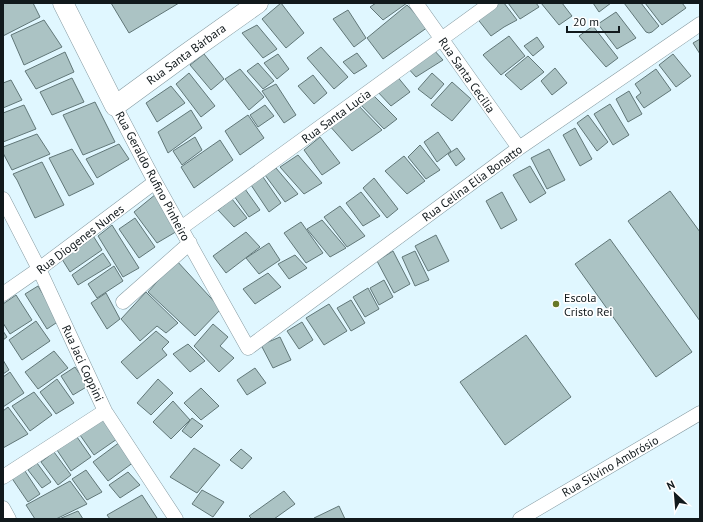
<svg xmlns="http://www.w3.org/2000/svg" width="703" height="522" font-family="'PT Sans',sans-serif">
	<style>
		.building { fill: #abc3c4; stroke: #617778 }
		.lines { fill: none; stroke-linecap: round; stroke-linejoin: round }
		.street-casing { stroke: #869ba2; stroke-width: 15 }
		.secondary-casing { stroke: #869ba2; stroke-width: 21 }
		.street { stroke: #fff; stroke-width: 14 }
		.secondary { stroke: #fff; stroke-width: 20 }
		.poi-dot { fill: #687826; stroke: #fff; stroke-width: 1.5 }
		.labels { text-anchor: middle; dominant-baseline: central; stroke-width: 3.5; stroke-linejoin: round; paint-order: stroke }
		.street-label { font-size: 12px; fill: #11191c; stroke: #fff }
		.poi-label { font-size: 12px; fill: #11191c; stroke: #fff; text-anchor: start }
	</style>
	<rect width="100%" height="100%" fill="#e0f7ff"/>
	<path class="building" d="M3,3H33L40,17L3,36Z
		M111,3H179L129,33Z
		M281,3L304,33L286,48L262,19Z
		M376,3H407L383,20L370,7Z
		M498,3H504L517,20L504,27L491,36L476,17Z
		M508,3H536L539,7L520,19Z
		M541,3H562L572,16L559,25Z
		M593,3H611L599,12Z
		M624,3H641L659,26L652,32L649,33L646,32Z
		M645,3H682L686,8L662,25Z
		M407,5L428,27L383,59L367,38Z
		M348,10L366,38L354,47L333,19Z
		M616,12L636,38L617,49L598,24Z
		M44,20L62,47L24,65L11,35Z
		M257,25L277,49L263,58L242,33Z
		M593,26L618,58L606,67L579,36Z
		M509,36L525,56L501,75L483,55L484,54Z
		M537,37L544,47L533,56L524,46Z
		M700,39V54L693,43Z
		M321,47L348,77L334,89L307,58Z
		M433,49L443,60L416,77L406,66Z
		M65,52L74,72L36,89L25,71Z
		M357,53L367,66L354,74L343,62Z
		M204,54L224,79L211,90L190,65Z
		M278,54L289,69L277,79L264,63Z
		M673,54L691,76L676,87L659,65Z
		M528,56L544,72L521,90L505,75Z
		M258,63L274,81L263,89L247,71Z
		M555,68L567,83L552,95L541,81Z
		M240,69L264,97L249,110L225,79Z
		M656,69L671,90L644,108L636,97L641,93L635,84Z
		M189,73L215,106L201,117L176,84Z
		M432,73L444,84L431,99L418,89Z
		M313,75L327,93L314,104L298,86Z
		M396,75L410,92L391,106L376,90Z
		M72,78L84,102L52,115L40,92Z
		M11,80L22,100L3,108V83Z
		M452,82L471,99L452,121L431,105Z
		M276,84L296,115L284,123L262,91Z
		M171,86L185,103L157,122L146,103Z
		M629,91L642,114L628,122L616,99Z
		M372,94L397,119L384,129L359,103Z
		M95,102L115,142L83,155L63,115Z
		M356,103L382,130L352,151L328,124Z
		M610,104L629,135L613,145L594,114Z
		M24,105L36,129L3,142V113Z
		M265,105L274,116L258,127L250,115Z
		M191,110L202,128L168,153L158,132Z
		M248,115L264,138L240,155L225,131Z
		M588,115L608,142L597,151L577,123Z
		M575,128L592,159L580,166L563,135Z
		M438,132L451,151L437,162L424,142Z
		M37,134L50,154L12,170L3,153V147Z
		M195,137L202,150L182,165L173,151Z
		M320,137L340,163L322,175L304,150Z
		M220,140L233,160L194,188L181,167Z
		M119,144L129,159L97,178L86,159Z
		M420,145L440,170L426,179L408,157Z
		M457,148L465,159L456,166L448,154Z
		M72,149L94,184L69,196L49,158Z
		M549,149L565,180L547,189L531,158Z
		M298,155L322,183L304,194L280,167Z
		M404,156L425,181L407,194L385,171Z
		M42,162L64,205L35,218L17,180L13,174Z
		M530,166L546,193L530,203L513,175Z
		M276,168L298,194L285,202L265,175Z
		M263,177L281,203L269,212L251,185Z
		M374,178L398,209L387,218L363,188Z
		M245,189L260,210L249,217L234,196Z
		M670,191L700,232V321L628,221Z
		M361,192L380,216L363,226L346,203Z
		M502,192L517,220L501,229L486,201Z
		M156,194L179,230L157,243L134,212Z
		M232,199L247,218L234,227L218,210Z
		M340,206L365,236L347,247L324,217Z
		M135,218L155,247L139,258L119,229Z
		M322,220L346,248L330,257L307,229Z
		M301,222L323,253L306,263L284,233Z
		M112,225L139,268L123,277L98,236Z
		M246,232L260,247L226,273L213,256Z
		M92,234L102,250L70,272L60,256Z
		M436,235L449,261L428,271L415,246Z
		M610,239L692,352L656,377L575,264Z
		M269,243L280,260L259,274L246,258Z
		M393,251L410,284L394,293L377,261Z
		M415,251L429,280L415,286L402,257Z
		M103,253L111,265L78,285L72,275Z
		M295,255L307,268L289,279L278,264Z
		M176,260L221,309L195,336L148,292Z
		M114,266L123,281L97,298L88,284Z
		M268,273L281,287L255,304L243,289Z
		M384,280L393,297L379,305L370,288Z
		M38,286L59,321L47,329L25,294Z
		M368,288L379,309L365,317L353,297Z
		M146,292L178,323L166,333L157,326L140,341L121,319Z
		M106,293L120,319L107,329L91,303Z
		M16,295L32,320L10,334L3,323V304Z
		M351,300L365,323L351,331L337,308Z
		M329,304L347,331L324,345L306,318Z
		M36,321L50,341L22,360L9,340Z
		M302,322L313,340L299,349L287,331Z
		M213,324L228,337L220,346L234,358L219,372L194,346Z
		M3,331L7,337L3,340Z
		M156,331L169,342L162,349L167,355L137,379L121,362Z
		M526,335L571,397L505,445L460,382Z
		M280,337L291,360L273,368L261,345Z
		M188,344L205,361L190,372L173,354Z
		M54,351L68,368L38,389L25,372Z
		M3,360L9,370L3,374Z
		M75,367L88,386L73,395L61,376Z
		M255,368L266,383L247,395L237,380Z
		M10,372L24,393L3,407V377Z
		M57,379L74,403L56,414L40,392Z
		M158,379L173,393L151,415L137,403Z
		M201,388L219,406L201,420L184,403Z
		M34,392L52,415L30,431L12,406Z
		M173,401L190,420L171,439L153,422Z
		M8,407L28,434L3,448V411Z
		M192,418L203,426L191,438L182,431Z
		M103,419L117,439L94,455L80,435Z
		M77,437L91,457L71,471L57,450Z
		M120,442L134,462L108,481L93,462Z
		M194,448L220,465L197,493L170,477Z
		M241,449L252,458L242,469L230,460Z
		M54,452L71,475L58,485L41,462Z
		M37,463L51,482L42,488L28,470Z
		M23,468L40,494L28,502L11,477Z
		M86,470L102,492L87,500L72,479Z
		M128,472L140,485L120,498L109,485Z
		M70,481L87,504L56,519H35L26,505Z
		M202,490L224,502L213,517L192,504Z
		M284,491L295,504L274,519H252L249,516Z
		M142,495L157,518L155,519H110L107,515Z
		M339,506L345,519H314V518Z
		M78,511L83,519H59Z"/>
	<g class="lines">
		<g class="street-casing">
			<path id="street" d="M416,3L519,148
				M115,106L155,182L248,348L519,148L700,24
				M3,199L39,269L105,411L176,519
				M181,228L491,3
				M3,294L39,269L155,182
				M123,302L190,243
				M3,477L105,411
				M3,508L9,519
				M520,519L700,413"/>
		</g>
		<g class="secondary-casing">
			<path id="secondary" d="M63,3L115,106L182,57L258,3"/>
		</g>
		<use href="#street" class="street"/>
		<use href="#secondary" class="secondary"/>
	</g>
	<circle class="poi-dot" cx="556" cy="304" r="4"/>
	<g class="labels">
		<g class="street-label">
			<text transform="translate(186 54) rotate(-36)">Rua Santa Bárbara</text>
			<text transform="translate(467 75) rotate(55)">Rua Santa Cecília</text>
			<text transform="translate(336 116) rotate(-36)">Rua Santa Lucia</text>
			<text transform="translate(153 176) rotate(62)">Rua Geraldo Rufino Pinheiro</text>
			<text transform="translate(472 183) rotate(-36)">Rua Celina Elia Bonatto</text>
			<text transform="translate(80 239) rotate(-37)">Rua Diogenes Nunes</text>
			<text transform="translate(83 363) rotate(65)">Rua Jaci Coppini</text>
			<text transform="translate(610 466) rotate(-30)">Rua Silvino Ambrósio</text>
		</g>
		<g class="poi-label">
			<text x="564" y="297">Escola<tspan x="564" dy="14">Cristo Rei</tspan></text>
		</g>
	</g>
	<rect width="703" height="522" fill="none" stroke="#11191c" stroke-width="8"/>
	<g transform="translate(675 494) rotate(334)" stroke="#ffffff" stroke-width="3" paint-order="stroke">
	<path d="M0-3L7 15L0 10L-7 15Z" fill="#11191c"/>
	<text y="-6" font-size="11" font-weight="bold" text-anchor="middle" fill="#11191c">N</text>
	</g>
	<path d="M567 26v6h52v-6" fill="none" stroke="#11191c" stroke-width="2"/>
	<text x="573" y="26" font-size="12" fill="#11191c" stroke="#ffffff" stroke-width="3" paint-order="stroke">20 m</text>
</svg>
